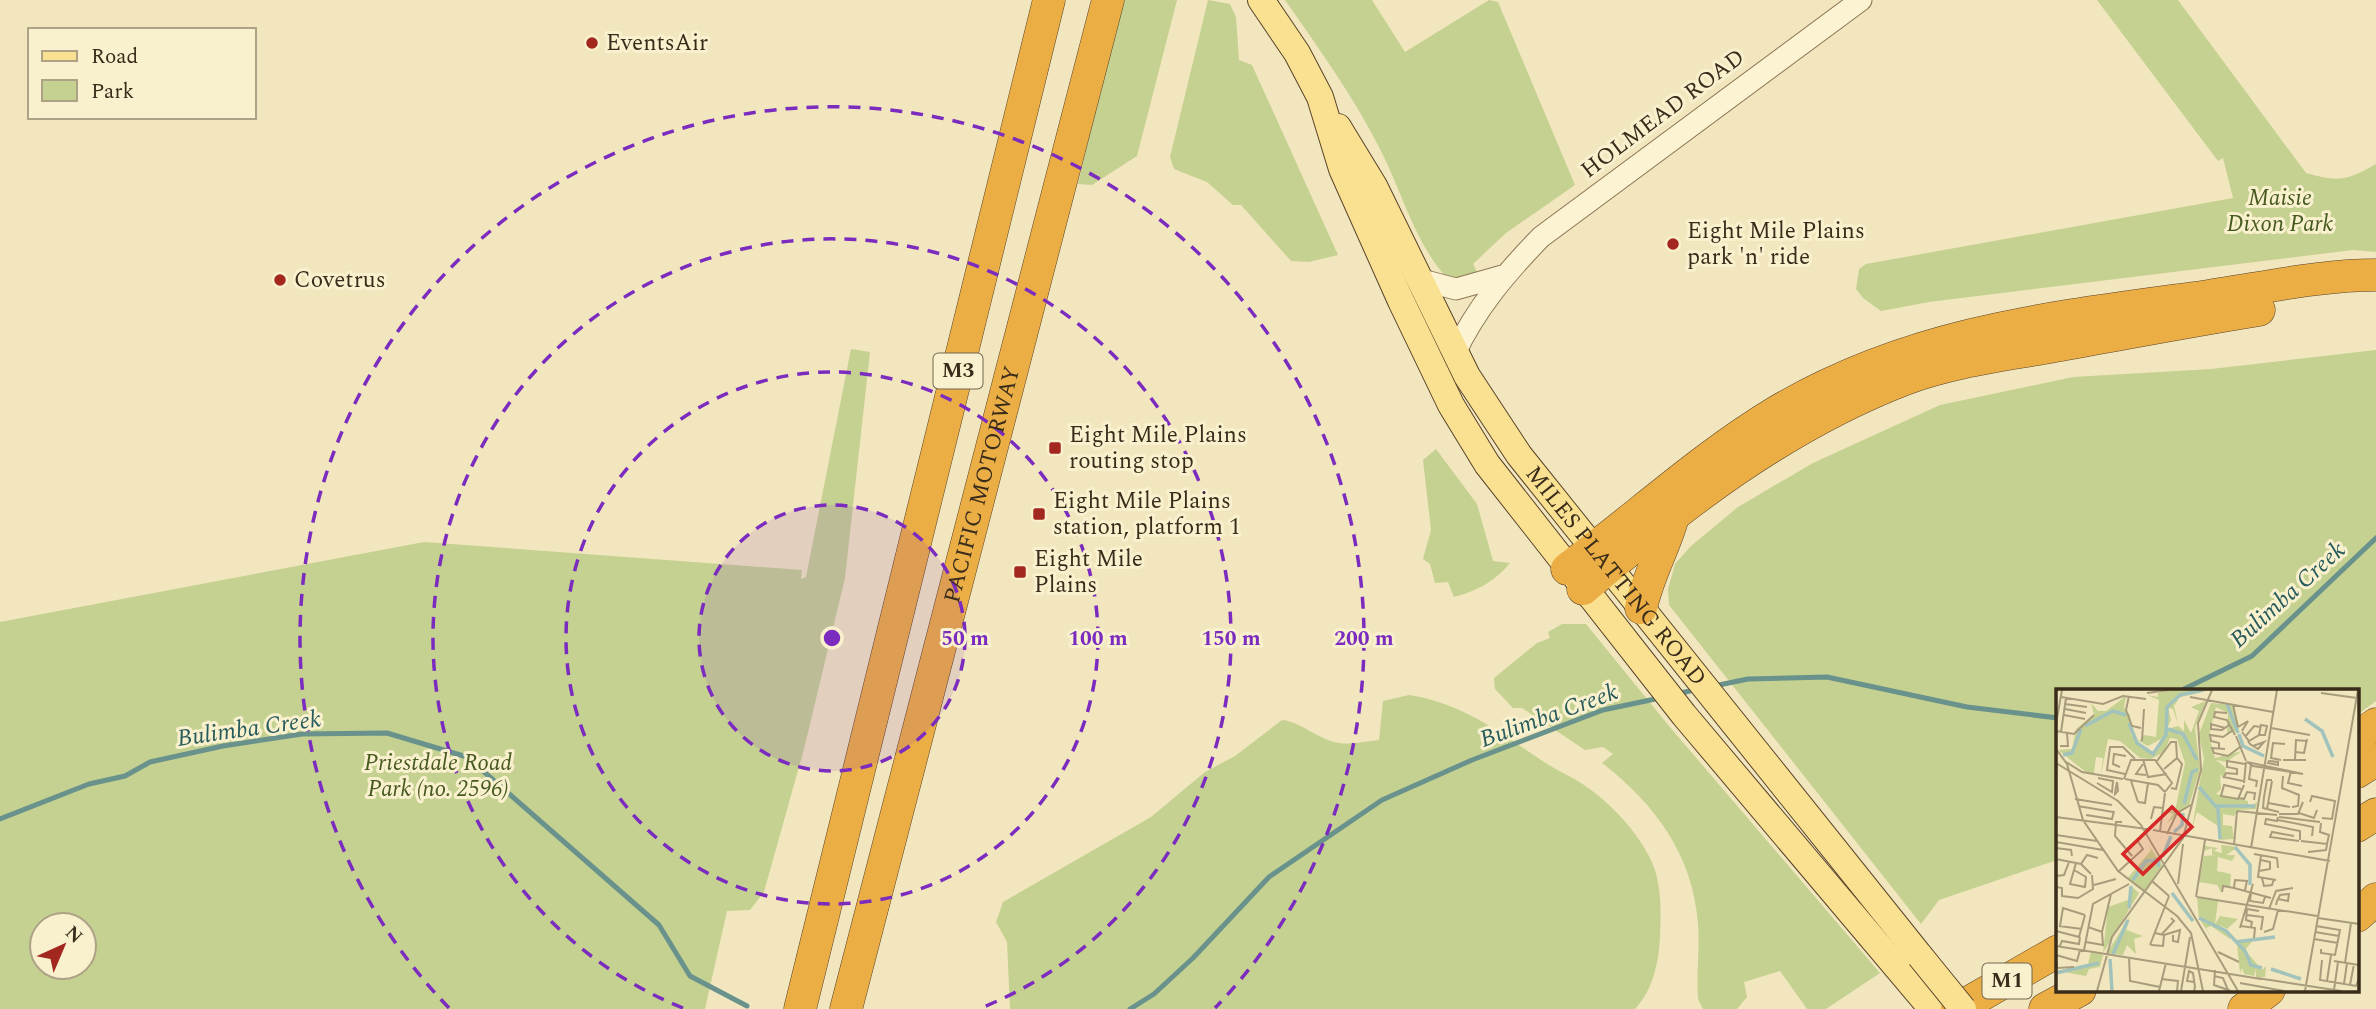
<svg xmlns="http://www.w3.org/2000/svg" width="2376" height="1009" font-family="Spectral,serif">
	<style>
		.green { fill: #c5d191; fill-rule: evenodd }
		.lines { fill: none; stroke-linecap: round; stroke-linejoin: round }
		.stream { stroke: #68928b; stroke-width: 5 }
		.minor-casing { stroke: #8c7655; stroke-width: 23 }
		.major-casing { stroke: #59432a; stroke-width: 28 }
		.highway-casing { stroke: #59432a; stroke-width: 33 }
		.minor { stroke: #fcf3d2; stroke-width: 21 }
		.major { stroke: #fae191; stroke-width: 26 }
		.highway { stroke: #ebae45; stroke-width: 32 }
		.major-bridge-casing { stroke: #59432a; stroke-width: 28; stroke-linecap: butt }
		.major-bridge { stroke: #fae191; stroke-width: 26 }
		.ring { fill: none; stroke: #7b2cbf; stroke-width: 3.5; stroke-dasharray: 12 9 }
		.poi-dot { fill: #a2271e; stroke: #f9f0ce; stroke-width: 2.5 }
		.labels { text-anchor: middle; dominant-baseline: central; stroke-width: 6; stroke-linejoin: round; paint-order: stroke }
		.shield { fill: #f9f0ce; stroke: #736751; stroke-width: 2 }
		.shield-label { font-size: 21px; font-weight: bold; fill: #3a2c1b }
		.poi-label { font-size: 23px; fill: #3a2c1b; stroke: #f9f0ce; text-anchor: start }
		.street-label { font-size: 23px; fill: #3a2c1b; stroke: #f9f0ce }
		.park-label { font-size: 23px; font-style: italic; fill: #46591f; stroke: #f9f0ce }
		.water-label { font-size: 24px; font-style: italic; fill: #285b5c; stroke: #f9f0ce }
		.inset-river { fill: none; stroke: #a2c3bc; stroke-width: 3.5 }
		.inset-road { fill: none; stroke: #a89c7d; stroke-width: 2 }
		.view { fill: #d62828; fill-opacity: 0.15; stroke: #d62828; stroke-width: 3.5 }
		.inset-edge { fill: none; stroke: #3a2c1b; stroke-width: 3.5 }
		.centre { fill: #7b2cbf; stroke: #f9f0ce; stroke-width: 3.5 }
		.ring-label { font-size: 21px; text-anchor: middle; font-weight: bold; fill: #7b2cbf; stroke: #f9f0ce; stroke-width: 6; stroke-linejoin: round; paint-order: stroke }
	</style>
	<rect width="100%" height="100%" fill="#f2e6be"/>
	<path class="green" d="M1121,0H1177L1137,156L1092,185L1078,184Z
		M1208,0L1230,4L1236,17L1239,60L1252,65L1338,255L1309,262L1291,261L1241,205H1233L1207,182L1174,169L1170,157Z
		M1285,0H1372L1405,52L1489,0L1498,2L1575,185L1506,233L1473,264L1477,272L1449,280C1416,246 1403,195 1382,153C1355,99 1320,50 1285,0Z
		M2097,0H2178L2306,173C2338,182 2347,181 2376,164V252L2353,250L1929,302L1881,311L1863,298L1856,289L1859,269L1866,264L2233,198L2223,158L2218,161Z
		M851,349L870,352L845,578L804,749L764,892L750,910L727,911L705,1009H0V622L424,542L802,570L801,579L806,577ZM42,925H84V967H42Z
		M2376,350V701L2357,715V690H2058L2057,860L1939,900L1921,924L1669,605L1668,589L1675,564L1691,546L1738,507L1813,463L1940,405L2073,377L2211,369Z
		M1436,449L1477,504L1493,561L1510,563C1494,582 1477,591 1454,597L1448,582L1435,583L1430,564L1423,559L1431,530L1423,460Z
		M1562,624H1586L1669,726L1880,973L1826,1009H1807L1780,971L1744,982L1747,997L1737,1009H1703L1698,999C1696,974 1700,949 1698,924C1693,855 1655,804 1602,763L1613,754L1603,747L1585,750L1522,708H1513L1495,689L1494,678L1537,643L1550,638L1548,632Z
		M1409,695C1461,703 1498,731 1541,760C1557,771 1576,778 1591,790C1614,807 1637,832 1650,858C1662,882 1661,910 1660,936C1659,962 1653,990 1635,1009H1010L1007,942L996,922L1003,902L1151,817L1205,772L1235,756L1282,720C1301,722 1319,740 1339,743C1351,745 1367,741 1379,740L1383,701Z"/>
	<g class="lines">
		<path class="stream" d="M1714,686L1748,679L1827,677L1967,707L2058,718
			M2182,690L2252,656L2376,538
			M1677,694L1698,689
			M0,819L89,784L125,776L150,762L223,746L302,734L387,733L467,757L659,925L690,976L747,1006
			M1130,1009L1154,994L1193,958L1269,877L1382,800L1472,760L1603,710L1660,698"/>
		<g class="minor-casing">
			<path id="minor" d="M1418,279L1456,289L1502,276
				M1455,353C1476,308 1507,272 1541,237L1861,0"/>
		</g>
		<g class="major-casing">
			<g id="major">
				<path d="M1261,0L1297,53L1320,97L1342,169L1401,301L1451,405L1487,464L1684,715L1932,1009"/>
				<path id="s1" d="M1338,127L1374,186L1467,376L1519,455L1920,956"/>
			</g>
		</g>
		<g class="highway-casing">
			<g id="highway">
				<path d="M1567,569C1637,517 1703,456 1778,411C1914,331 2055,317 2208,296C2263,288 2320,275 2376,275"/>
				<path d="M1583,589C1682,505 1783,426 1905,379C1953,361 2006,355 2055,346C2123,334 2191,321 2259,310"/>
				<path d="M1641,608C1648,575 1664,549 1673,517"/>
				<path d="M2357,737L2376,724"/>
				<path d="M2357,772L2376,760"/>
				<path d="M2357,826L2376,814"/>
				<path d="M2357,916L2376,899"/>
				<path d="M800,1009L1049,0"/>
				<path id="s2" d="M846,1009L1108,0"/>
				<path d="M1957,1009L2058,951"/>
				<path d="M2045,1009L2080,990"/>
				<path d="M2244,1009L2269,990"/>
			</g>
		</g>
		<use href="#minor" class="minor"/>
		<use href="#major" class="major"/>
		<use href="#highway" class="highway"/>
		<g class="major-bridge-casing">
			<path id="major-bridge" d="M1920,956L1963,1009"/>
		</g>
		<use href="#major-bridge" class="major-bridge"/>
	</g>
	<circle cx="832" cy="638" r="133" fill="#7b2cbf" fill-opacity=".12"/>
	<g class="ring">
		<circle cx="832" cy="638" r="133"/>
		<circle cx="832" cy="638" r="266"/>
		<path d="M683 1008A399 399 0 1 1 981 1008"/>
		<path d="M449 1008A532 532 0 1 1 1215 1008"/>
	</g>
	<g class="poi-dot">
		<circle cx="592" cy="43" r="7"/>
		<circle cx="1673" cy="244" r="7"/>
		<circle cx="280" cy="280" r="7"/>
		<rect x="1048" y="441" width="14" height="14" rx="3.5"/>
		<rect x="1032" y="507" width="14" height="14" rx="3.5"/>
		<rect x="1013" y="565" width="14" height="14" rx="3.5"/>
	</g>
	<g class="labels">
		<g class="shield">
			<rect x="933.5" y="353.5" width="49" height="35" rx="5"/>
			<rect x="1982.5" y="963.5" width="49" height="35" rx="5"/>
		</g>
		<g class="shield-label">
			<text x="958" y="371">M3</text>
			<text x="2007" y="981">M1</text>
		</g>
		<g class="poi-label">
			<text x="606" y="43">EventsAir</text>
			<text x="1687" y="231">Eight Mile Plains<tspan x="1687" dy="26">park 'n' ride</tspan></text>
			<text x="294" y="280">Covetrus</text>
			<text x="1069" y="435">Eight Mile Plains<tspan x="1069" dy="26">routing stop</tspan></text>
			<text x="1053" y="501">Eight Mile Plains<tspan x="1053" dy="26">station, platform 1</tspan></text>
			<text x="1034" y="559">Eight Mile<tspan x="1034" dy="26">Plains</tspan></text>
		</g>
		<g class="street-label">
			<text transform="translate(1663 114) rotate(-37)">HOLMEAD ROAD</text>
			<text stroke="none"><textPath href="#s2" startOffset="542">PACIFIC MOTORWAY</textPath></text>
			<text stroke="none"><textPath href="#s1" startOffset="530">MILES PLATTING ROAD</textPath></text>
		</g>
		<g class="park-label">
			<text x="2280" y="198">Maisie<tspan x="2280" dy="26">Dixon Park</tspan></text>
			<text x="438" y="763">Priestdale Road<tspan x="438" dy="26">Park (no. 2596)</tspan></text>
		</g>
		<g class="water-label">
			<text transform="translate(2288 595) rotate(-42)">Bulimba Creek</text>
			<text transform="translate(1549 716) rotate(-20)">Bulimba Creek</text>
			<text transform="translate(249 729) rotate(-8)">Bulimba Creek</text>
		</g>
	</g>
	<g transform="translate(2056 689)">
		<rect width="303" height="303" fill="#f2e6be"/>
		<path d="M115,1H154L117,10L122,11L118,17L122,35L117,20L112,19L115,31L111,40L122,37L128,42V31L135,44L143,22L135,18L150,12L139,39L144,80L133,117L111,134L117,125L107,121L119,122L129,74L121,50L114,49L108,63L95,70L84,69L64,52L52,50L45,86L47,69L40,68L38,84H31L2,61L16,60L20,40L38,25L35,14L42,22H50L70,7L68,19L74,26L75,45L85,59L97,65L107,49L92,57L83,52L88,46L100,48L103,11L91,6L102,8V4ZM155,14L177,16L183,41L171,45L172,24L160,18L153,47L159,69L186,62L170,73L160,71L170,79L168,90L164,85L165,100L160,105L192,112V119L201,113L200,120L182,121L178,127L167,125V136L176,137L178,150L163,151L162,137L141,123L136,140L143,99L149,106L143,97L148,70L143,45ZM92,155L106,176L88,203L71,190L95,161ZM165,156L182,158L170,166H179L176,172L162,168L161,182L175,185L174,198L166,197L165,203L161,196L143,193L148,167L161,166H156V159L148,162L149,157L162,159L158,162L166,164ZM76,198L83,204L47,264L52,218L72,211ZM141,209L162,212L159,235L164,227L182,230L171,240L163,236L173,243L174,250L155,237L150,239L155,248L143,229ZM74,227L70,241L87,247L78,250L80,265L71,256L67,266L51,264ZM198,250L189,261L206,281L210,277L209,288H200V280L198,287L188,285L186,279L184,284L181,255ZM35,263L47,266L44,278L33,280L30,287L2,282L32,275Z" fill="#c5d191"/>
		<path class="inset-river" d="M171,15L182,44M249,30L266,42L277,68M73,34L81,54L97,65L110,46L111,18L124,6L147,1M29,37L57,22L70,26M112,40L127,45L141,71M183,45L187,57L208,67M7,66L16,64L25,40M143,98L162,120L164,150M128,115L136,83L142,80M159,117H199M118,143L126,136L127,124M179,158L194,176V196M107,167L115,147M77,191L90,172L103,171L102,178M116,204L137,232M73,219L75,197M143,229L170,242L189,262L195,276L206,279M179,253L219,248M57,265L72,231M54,270L56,302M215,280L245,290M0,284L43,274"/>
		<path class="inset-road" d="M91,4L113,1M265,4L301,9M73,7L70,21L76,37L85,39M5,8L47,15L67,7L90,10M134,8L217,23M9,15L31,18M177,16L182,38M9,20L30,24M171,24L159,23L158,28L171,31L179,46M8,26L29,30M0,35L6,1M182,38L192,32L186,42M169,39L155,35V40L165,41H166L173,36M215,39L254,46M0,42L18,45L38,26M5,43L10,9M186,43L193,52L203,46L205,36L211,37L209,46H203M180,47L190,72M189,48L198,37L205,38M86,52L88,20M192,52L194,55L202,60L208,53L197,57M4,57H12L11,44M163,59V54L155,52L154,46L167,48L176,42M0,60L11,75L27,131L62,182L121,227L135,244L147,302M169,60L156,59L158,64L172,67L184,58M239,63L248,64L251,50M87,70L92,88L111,85M239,70L240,51L250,52M225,71L215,69L217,54L229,55M227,71H250M101,72L115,53H120L121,69L108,80M213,72L222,73V76L212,74ZM10,73L26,83L67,90M191,73L197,77L247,85L191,73M0,74L62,112L85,136L182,302M87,75L80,85L90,86M195,76L193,90L201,92L200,98M64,78L57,75L58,65L70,67M235,82L232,94L246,97M69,85L51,81L54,58H67L79,70M227,87L226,99L243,106L242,117L236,118M68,90L75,71H99L116,94L109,103M69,90L102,96L109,103M75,92L82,113M187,92L168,88L170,84L181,85V80L171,78V72L189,75M216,92L211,120L223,123M61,93L62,102L59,105V104ZM41,94L56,103L57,92L42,89M188,94L190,73M115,99L120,100L126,75L121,69M185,100L168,96L165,107L182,110L188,96M183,109L188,110L191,103L199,104L198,111M19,110L56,116M82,113L89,114L92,94M254,113L256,107L279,112L276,130L266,129M212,114L234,118M22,117L57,123M211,120L207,119L208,108L211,91H216M181,122L221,126M243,124L258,129L261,121M223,125H242L247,113M30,126L56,130L58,122M0,128L91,140M222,128L221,132L210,130L209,135L244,142V151M223,128L264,133M95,130L98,118L107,119M222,131L257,138L256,147M66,133H60L59,147L76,167M97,141L274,172M104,142L109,104M111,145L121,124L135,116M0,146L41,152M238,147L216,143L214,148L243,152M245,152L271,155L273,146L264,143L265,134M0,153L47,161M178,156L181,122M0,159L15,161L16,167M195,159L221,1M252,163L270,161L271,156M198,165L221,169L222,179M205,166L202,188L220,191M0,170L25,175L35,185M25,175L31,166L42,169M18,181L30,188L29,198L14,195L20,174M203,182L214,180V173L205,171M62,183L87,160L81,151L71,160M0,187L8,186L13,173M206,189L208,197L216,196L218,190M96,192L113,207M122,195L127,155M38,196L60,190M0,198L6,199V207L22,209L37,200L36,186M178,199L179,191L191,192L189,201M166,203L167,197L178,199L215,209M195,204L194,212L207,214L209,208M140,208L149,151M141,208L261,227M220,216L221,212L224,206L233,205L232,212L222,210M213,220L220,202L237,199M191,226L207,228L205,241M262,229L303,235M3,237L26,240M4,237L7,219L29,226M185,237L199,239L198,249M260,237L284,241L279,266L265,264V260M32,238L46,243L55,205M195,238L196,233L190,231L191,220L203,222M184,239L197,195M0,242L23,248L29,226M208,243L217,240L222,221M259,243L283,247M106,245L118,232L115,229M108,246L124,241L122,253L117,252V246M258,250L282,254M30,253L47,256L46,243M94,256L113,207M95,256L107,257L108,246L99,244M0,257L205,290M4,257L6,252L23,255L24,248M28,261L37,215L73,195M162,263L183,273M0,266L21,272L24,261M73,268L74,292L104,298M266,271L264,291L300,297L303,289M278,272L303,276M1,274V279L18,278M289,274L295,234M159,281L158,296L175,302M158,287L167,289L172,301M201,289L285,302M105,290L122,292L121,302M271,292L275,266M138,293L131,292L133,282L137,284L139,298L138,302M184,294L228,302M288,295L291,274M294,296L298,275M278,301L282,273M41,302L56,248L127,149L145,81L142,34L156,1M103,302L110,274M125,302L134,248M249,302L302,1"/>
		<path class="view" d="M116,118L136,138L87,185L67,165Z"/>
		<rect width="303" height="303" class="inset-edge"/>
	</g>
	<circle cx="832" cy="638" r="10" class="centre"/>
	<g class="ring-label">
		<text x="965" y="645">50 m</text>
		<text x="1098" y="645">100 m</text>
		<text x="1231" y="645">150 m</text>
		<text x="1364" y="645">200 m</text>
	</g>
	<rect x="28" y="28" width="228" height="91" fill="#f9f0ce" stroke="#ada286" stroke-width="2"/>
	<rect x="42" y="51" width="35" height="10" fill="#fae191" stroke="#ada286" stroke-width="2"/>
	<text x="91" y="63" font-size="21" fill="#3a2c1b">Road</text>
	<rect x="42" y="80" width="35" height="21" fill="#c5d191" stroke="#ada286" stroke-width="2"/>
	<text x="91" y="98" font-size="21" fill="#3a2c1b">Park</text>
	<g transform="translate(63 946) rotate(44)"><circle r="33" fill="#f9f0ce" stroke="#ada286" stroke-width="2"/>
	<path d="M0-5L12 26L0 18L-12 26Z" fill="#a2271e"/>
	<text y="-10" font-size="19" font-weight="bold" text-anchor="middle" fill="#3a2c1b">N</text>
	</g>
</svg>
